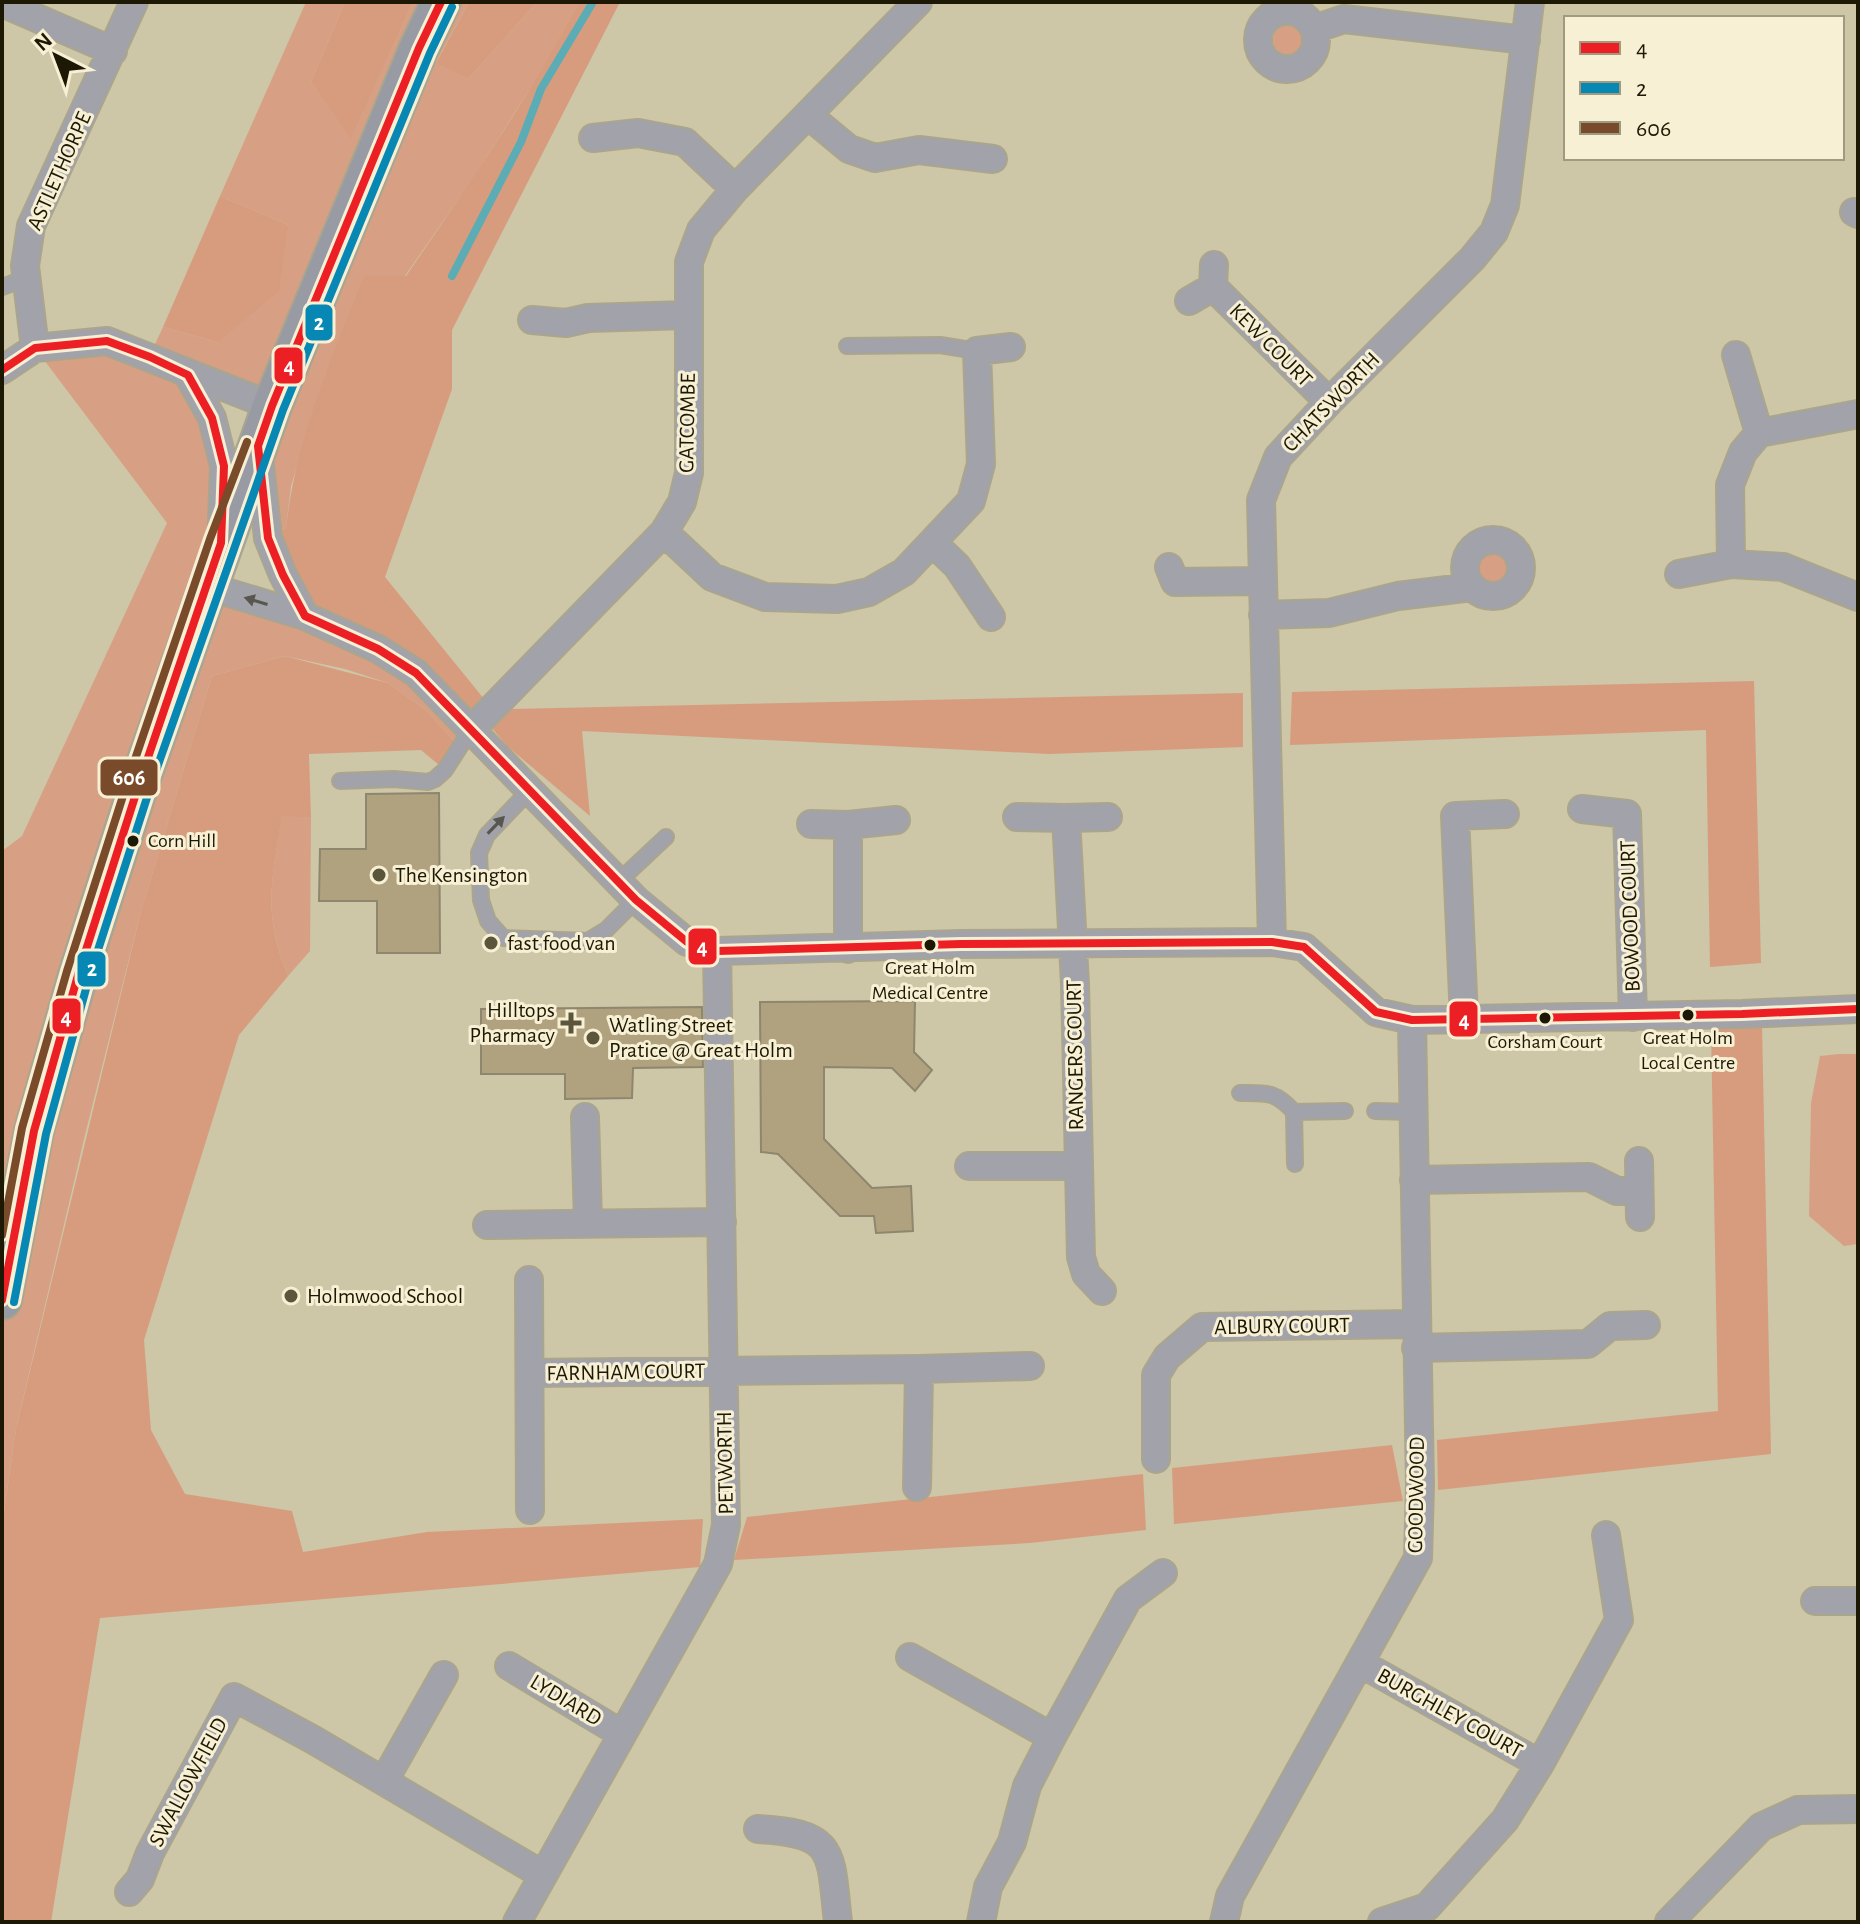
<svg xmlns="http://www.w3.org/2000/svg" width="1860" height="1924" font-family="'Alegreya Sans',sans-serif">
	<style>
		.green { fill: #d7a084 }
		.forest { fill: #d79c7e }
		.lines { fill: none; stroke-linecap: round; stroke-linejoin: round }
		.stream { stroke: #5bacb5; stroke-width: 8 }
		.building { fill: #b0a27f; stroke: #8e866e; stroke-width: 2 }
		.lane-casing { stroke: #aaa58d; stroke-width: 18 }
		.street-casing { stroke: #aaa58d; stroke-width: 30 }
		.secondary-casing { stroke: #aaa58d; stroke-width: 42 }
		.lane { stroke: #a2a2aa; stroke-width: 14 }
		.street { stroke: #a2a2aa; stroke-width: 26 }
		.secondary { stroke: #989aa4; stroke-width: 38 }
		.bus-1-casing { stroke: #f7f0d4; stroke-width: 14 }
		.bus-2-casing { stroke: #f7f0d4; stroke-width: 14 }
		.bus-3-casing { stroke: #f7f0d4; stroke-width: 14 }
		.bus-1 { stroke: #ec1f25; stroke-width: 8 }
		.bus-2 { stroke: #0788b4; stroke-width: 8 }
		.bus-3 { stroke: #7a4b2a; stroke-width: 8 }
		.oneway { fill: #59564e }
		.bus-dot { fill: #1d1803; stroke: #f7f0d4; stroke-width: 3 }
		.poi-dot { fill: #5b553c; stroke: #f7f0d4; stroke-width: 3 }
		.labels { text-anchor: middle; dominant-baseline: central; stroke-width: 6; stroke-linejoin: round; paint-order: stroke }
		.bus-label { font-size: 20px; fill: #1d1803; stroke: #f7f0d4 }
		.street-label { font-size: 22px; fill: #1d1803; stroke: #f7f0d4 }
		.poi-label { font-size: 22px; fill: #1d1803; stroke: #f7f0d4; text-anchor: start }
		.line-badge { stroke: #f7f0d4; stroke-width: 3 }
		.badge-label { font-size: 22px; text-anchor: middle; font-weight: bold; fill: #fff }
	</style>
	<rect width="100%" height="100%" fill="#cdc6a7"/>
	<path class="green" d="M306,2H345L311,82L351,138L413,2H469L436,62L468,79L537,2H579L550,57L474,177L405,276L326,372L291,486L286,528L268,538L272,406L189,375L224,466L207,586L345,634L470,731L459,747L427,711L388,683L345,669L285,656L212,676L141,911L85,1135L16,1429L2,1526V851L22,836L167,523L35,348L149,357L163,327L218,342L288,225L220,196Z
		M1273 40a15 15 0 1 1 30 0a15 15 0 1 1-30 0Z
		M1477 569a16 16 0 1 1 32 0a16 16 0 1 1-32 0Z
		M282,815L311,818L310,951L288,976C262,913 272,879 282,815Z
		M1839,1054H1858V1244L1844,1246L1809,1216L1811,1103L1820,1056Z"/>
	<path class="forest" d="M345,2H413L351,139L311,82Z
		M469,2H537L468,79L436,63Z
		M579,2H620L452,330V389L385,577L493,710L470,731L416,673L305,616L268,538L286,528C296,439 331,358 364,276H406C467,187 529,98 579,2Z
		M220,196L288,225L279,291L218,342L163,327Z
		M285,656L388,683L427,711L459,747L445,770L421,750L309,754L311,818L282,816C272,880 262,913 288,976L239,1035L144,1340L151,1430L185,1494L292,1511L303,1552L427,1532L703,1519L700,1567L100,1618L51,1922H2V1526L16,1429L141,911L212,676Z
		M1754,681L1761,963L1710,967L1706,730L1290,745L1292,692Z
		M1243,693V747L1049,754L582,731L590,816L507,746L491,727L511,709Z
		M1762,1025L1771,1454L1438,1490L1437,1440L1718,1411L1711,1030Z
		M1392,1445L1403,1501L1174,1524L1172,1468Z
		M1143,1474L1146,1530L1030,1543L734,1560L747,1517Z"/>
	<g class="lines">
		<path class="stream" d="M452,276L521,142L541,89L593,2"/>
	</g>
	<path class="building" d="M439,793L440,953H377V901H319L320,849H366V794Z
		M915,1001L914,1052L932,1070L915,1091L892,1068L824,1067V1139L872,1188L911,1186L913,1231L876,1233L874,1216H840L778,1154L761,1152L760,1002Z
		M702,1007L703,1067L633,1068L632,1098L565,1099V1074H481V1009Z"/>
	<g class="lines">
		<g class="lane-casing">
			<path id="lane" d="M2,287L26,278
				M847,346L940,345L977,351
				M340,781L394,779L428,782L435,779L445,770L470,731
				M528,792L487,835L479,853L481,900L488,921L503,938L588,941L606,930L636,900
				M618,882L666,837
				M1240,1093C1267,1093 1275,1091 1294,1112
				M1375,1111L1413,1112
				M1295,1164L1294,1112L1345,1111"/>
		</g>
		<g class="street-casing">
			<path id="street" d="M2,3L113,51
				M1258 40a29 29 0 1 1 58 0a29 29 0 1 1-58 0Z
				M1314,29L1344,19L1526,40
				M808,115L849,149L875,158L919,150L993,159
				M593,138L638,133L685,142L735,189
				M1854,212L1858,214
				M1214,265L1213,287L1329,402
				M1189,301L1213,287
				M532,320L566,323L588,318L687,315
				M35,348L25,266L31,226L134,2
				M1736,355L1759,433L1858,414
				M2,370L35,348L107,341L272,406
				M188,375L212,418L224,466L222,523
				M259,456L268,538L283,575L305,616
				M664,532L712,577L765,597L837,599L869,592L904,572L971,501L981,464L977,351L1011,347
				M1465 568a28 28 0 1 1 56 0a28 28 0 1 1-56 0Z
				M933,543L957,566L991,617
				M1731,564L1783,567L1858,597
				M1169,567L1175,582L1263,581
				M1679,574L1731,564L1730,485L1743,452L1759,433
				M206,586L305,616L378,649L416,673L636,900L687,942L717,951L961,944L1272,942L1304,947L1376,1012L1412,1020L1742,1014L1858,1009
				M1263,615L1329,613L1398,596L1472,587
				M470,731L664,532L682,502L689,473V262L701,230L735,189L918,2
				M1582,809L1627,814L1633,1017
				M1017,817L1066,818L1075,984L1081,1257L1086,1274L1102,1291
				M1066,818L1108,817
				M811,824L848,825
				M1272,942L1261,500L1278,457L1329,402L1472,259L1494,232L1505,205L1530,2
				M848,949V825L896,820
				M1464,1018L1455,816L1505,814
				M585,1117L588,1222
				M1639,1161L1640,1217
				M969,1166H1077
				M1414,1180L1589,1177L1617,1191H1638
				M487,1225L722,1222
				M529,1280L530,1510
				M1416,1348L1588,1344L1610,1326L1646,1325
				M530,1373L919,1369L1030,1366
				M1156,1459V1375L1167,1357L1202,1327L1417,1324
				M917,1487L919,1369
				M1815,1601H1858
				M910,1657L1052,1737
				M1360,1663L1540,1764L1619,1620L1606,1535
				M509,1666L622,1734
				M384,1781L444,1675
				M758,1829C837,1833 830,1852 838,1922
				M129,1892L140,1879L150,1853L234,1697L312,1739L543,1875
				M517,1922L718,1564L726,1525L717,951
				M981,1922L988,1887L1012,1842L1027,1786L1052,1737L1128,1599L1163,1573
				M1224,1922L1230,1896L1418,1558L1420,1485L1412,1020
				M1382,1922L1427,1907L1505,1820L1540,1764
				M1669,1922L1761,1827L1798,1810L1858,1809"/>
		</g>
		<g class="secondary-casing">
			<path id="secondary" d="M2,1300L34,1131L78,975L141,778L272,406L419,48L441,2"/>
		</g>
		<use href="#lane" class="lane"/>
		<use href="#street" class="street"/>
		<use href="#secondary" class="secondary"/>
		<g class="bus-1-casing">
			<path id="bus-1" d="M441,2L419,48L272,406L258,446L268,538L283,575L305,616L378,649L416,673L636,900L687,942L717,951L961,944L1272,942L1304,947L1376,1012L1412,1020L1742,1014L1858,1009
				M2,370L35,348L107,341L150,357L188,375L212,418L224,466L221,543L141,778L78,975L34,1131L2,1300"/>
		</g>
		<g class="bus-2-casing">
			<path id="bus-2" d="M14,1302L46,1134L89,978L152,782L283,410L430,53L452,7"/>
		</g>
		<g class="bus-3-casing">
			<path id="bus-3" d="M2,1235L22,1128L67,971L130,774L210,539L247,442"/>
		</g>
		<use href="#bus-1" class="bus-1"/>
		<use href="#bus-2" class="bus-2"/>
		<use href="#bus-3" class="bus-3"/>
	</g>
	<defs><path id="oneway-solid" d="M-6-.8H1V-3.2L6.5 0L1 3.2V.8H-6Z" transform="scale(2)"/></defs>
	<g class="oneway">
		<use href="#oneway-solid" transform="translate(256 601) rotate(-163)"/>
		<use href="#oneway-solid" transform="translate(496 825) rotate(-46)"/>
	</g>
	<g class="bus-dot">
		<circle cx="133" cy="841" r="7"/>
		<circle cx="930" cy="945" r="7"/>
		<circle cx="1688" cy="1015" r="7"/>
		<circle cx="1545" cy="1018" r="7"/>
	</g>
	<g class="poi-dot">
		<circle cx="379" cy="875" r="8"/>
		<circle cx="491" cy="943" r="8"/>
		<path d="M567 1011h8v8h8v8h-8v8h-8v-8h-8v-8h8z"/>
		<circle cx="593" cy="1038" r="8"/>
		<circle cx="291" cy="1296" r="8"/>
	</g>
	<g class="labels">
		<g class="bus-label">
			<text x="148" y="841" text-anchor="start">Corn Hill</text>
			<text x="930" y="968">Great Holm<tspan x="930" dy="25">Medical Centre</tspan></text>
			<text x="1688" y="1038">Great Holm<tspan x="1688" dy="25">Local Centre</tspan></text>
			<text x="1545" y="1042">Corsham Court</text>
		</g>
		<g class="street-label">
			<text transform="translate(59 171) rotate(-66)">ASTLETHORPE</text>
			<text transform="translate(1271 345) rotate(45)">KEW COURT</text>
			<text transform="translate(1331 402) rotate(-46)">CHATSWORTH</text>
			<text transform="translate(687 423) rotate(-89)">GATCOMBE</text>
			<text transform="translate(1630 916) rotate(-92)">BOWOOD COURT</text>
			<text transform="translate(1075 1055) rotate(-91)">RANGERS COURT</text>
			<text transform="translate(1282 1326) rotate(-1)">ALBURY COURT</text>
			<text transform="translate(626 1372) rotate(-1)">FARNHAM COURT</text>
			<text transform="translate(725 1463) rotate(-91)">PETWORTH</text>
			<text transform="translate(1416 1495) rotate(-89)">GOODWOOD</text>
			<text transform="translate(566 1700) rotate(31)">LYDIARD</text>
			<text transform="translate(1450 1713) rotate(29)">BURGHLEY COURT</text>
			<text transform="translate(188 1782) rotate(-62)">SWALLOWFIELD</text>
		</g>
		<g class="poi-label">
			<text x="395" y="875">The Kensington</text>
			<text x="507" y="943">fast food van</text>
			<text x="555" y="1010" text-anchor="end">Hilltops<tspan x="555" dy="25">Pharmacy</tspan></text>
			<text x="609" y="1025">Watling Street<tspan x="609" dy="25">Pratice @ Great Holm</tspan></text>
			<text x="307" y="1296">Holmwood School</text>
		</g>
	</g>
	<g class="line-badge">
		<rect x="304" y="303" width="30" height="39" rx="8" fill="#0788b4"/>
		<rect x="273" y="346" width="31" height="39" rx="8" fill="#ec1f25"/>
		<rect x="99" y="758" width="60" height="39" rx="8" fill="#7a4b2a"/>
		<rect x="687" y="927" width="31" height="39" rx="8" fill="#ec1f25"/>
		<rect x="76" y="950" width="31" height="38" rx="8" fill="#0788b4"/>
		<rect x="51" y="997" width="31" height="38" rx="8" fill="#ec1f25"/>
		<rect x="1448" y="1000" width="31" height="38" rx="8" fill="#ec1f25"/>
	</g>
	<g class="badge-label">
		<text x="319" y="330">2</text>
		<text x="289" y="373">4</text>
		<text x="129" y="785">606</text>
		<text x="702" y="954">4</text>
		<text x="92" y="976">2</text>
		<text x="66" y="1024">4</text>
		<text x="1464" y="1027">4</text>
	</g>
	<rect width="1860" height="1924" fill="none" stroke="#1d1803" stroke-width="8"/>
	<rect x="1564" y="16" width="280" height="144" fill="#f7f0d4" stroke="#a09a80" stroke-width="2"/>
	<rect x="1580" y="42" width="40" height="12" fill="#ec1f25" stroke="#a09a80" stroke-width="2"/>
	<text x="1636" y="56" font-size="24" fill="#1d1803">4</text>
	<rect x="1580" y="82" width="40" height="12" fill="#0788b4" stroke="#a09a80" stroke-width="2"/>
	<text x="1636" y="96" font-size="24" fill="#1d1803">2</text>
	<rect x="1580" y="122" width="40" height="12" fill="#7a4b2a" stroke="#a09a80" stroke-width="2"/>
	<text x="1636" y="136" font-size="24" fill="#1d1803">606</text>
	<g transform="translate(56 56) rotate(318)" stroke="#f7f0d4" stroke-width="6" paint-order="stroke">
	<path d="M0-6L14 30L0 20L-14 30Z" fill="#1d1803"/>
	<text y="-12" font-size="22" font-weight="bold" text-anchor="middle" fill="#1d1803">N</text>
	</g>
</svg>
